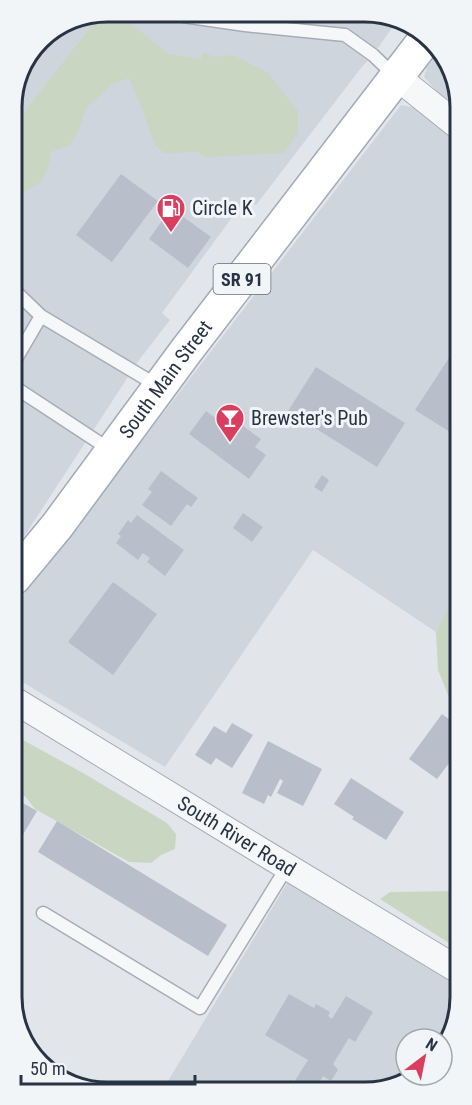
<svg xmlns="http://www.w3.org/2000/svg" width="472" height="1105" font-family="'Roboto Condensed',sans-serif">
	<style>
		.built { fill: #cfd5dd }
		.green { fill: #c8d6c2 }
		.building { fill: #b8bfca }
		.lines { fill: none; stroke-linecap: round; stroke-linejoin: round }
		.service-casing { stroke: #a6adb6; stroke-width: 15 }
		.minor-casing { stroke: #a6adb6; stroke-width: 28 }
		.primary-casing { stroke: #a0abb8; stroke-width: 36 }
		.service { stroke: #f5f7f9; stroke-width: 12 }
		.minor { stroke: #f5f7f9; stroke-width: 26 }
		.primary { stroke: #fff; stroke-width: 33 }
		.labels { text-anchor: middle; dominant-baseline: central; stroke-width: 6; stroke-linejoin: round; paint-order: stroke }
		.shield { fill: #f2f5f8; stroke: #656e7b; stroke-width: 1.5 }
		.shield-label { font-size: 18px; font-weight: bold; fill: #283445 }
		.poi-label { font-size: 20px; fill: #283445; stroke: #f2f5f8; text-anchor: start }
		.street-label { font-size: 20px; fill: #283445; stroke: #f2f5f8 }
		.rim { fill: none; stroke: #283445; stroke-width: 3 }
	</style>
	<rect width="100%" height="100%" fill="#e2e6eb"/>
	<path class="built" d="M108,12L383,14L397,21L373,55L361,68L256,205L244,201L162,313L170,320L139,360L14,552L12,101L44,36Z
		M438,52L457,83V113L424,77L427,67Z
		M401,105L425,110L457,134L458,589L456,595L436,632L313,550L165,767L37,691L14,676V607Z
		M289,880L460,987V1004L442,1047V1039H406V1075H412L389,1090L162,1091Z"/>
	<path class="green" d="M108,12H116L169,54L201,59L203,52L214,57L234,55L268,73L298,111V133L284,153L207,157L197,152L164,153L154,144L143,112L129,78L114,83L86,108L80,127L70,145L51,152C47,184 38,184 13,198L12,128L100,15Z
		M458,589L459,704L451,702L438,670L436,632Z
		M14,735L83,773L167,823L176,834L175,849L161,855L151,863L129,862L35,809L25,796L14,804Z
		M459,891L460,950L380,899L390,892Z"/>
	<path class="building" d="M121,174L158,201L112,262L76,235Z
		M171,208L211,237L188,268L149,239Z
		M458,344V437L415,410Z
		M316,367L405,423L377,467L288,411Z
		M206,411L237,434L243,426L261,439L255,447L266,455L249,479L189,434Z
		M161,471L198,498L191,507L187,504L171,526L142,505L152,492L148,489Z
		M322,475L329,480L322,492L314,487Z
		M243,513L263,527L252,542L233,528Z
		M137,515L184,550L165,576L147,562L150,558L143,553L138,560L116,543L121,536L118,534L128,520L131,523Z
		M113,582L157,614L113,675L68,642Z
		M442,714L459,727V750L437,779L409,759Z
		M232,723L253,735L232,768L216,758L211,765L195,755L214,726L226,733Z
		M268,741L322,769L303,806L277,793L283,781L280,779L271,797L268,795L264,804L242,793Z
		M351,778L404,812L386,840L352,819L354,817L334,804Z
		M14,798L37,811L15,848Z
		M57,821L227,925L208,956L38,852Z
		M289,994L314,1008L316,1004L330,1012L328,1016L332,1019L346,996L373,1012L355,1042L349,1038L333,1064L338,1070L331,1081L323,1076L315,1090H283L290,1080L294,1082L308,1060L265,1035Z"/>
	<g class="lines">
		<g class="service-casing">
			<path id="service" d="M179,12L183,16L245,25L345,35L373,55L396,77
				M13,289L41,316L158,386
				M13,364L41,316
				M13,386L112,451
				M43,913L200,1008L287,867"/>
		</g>
		<g class="minor-casing">
			<g id="minor">
				<path d="M397,77L457,125"/>
				<path id="s1" d="M14,700L266,854L460,971"/>
			</g>
		</g>
		<g class="primary-casing">
			<g id="primary">
				<path id="s2" d="M14,578L57,526L186,351L427,37"/>
			</g>
		</g>
		<use href="#service" class="service"/>
		<use href="#minor" class="minor"/>
		<use href="#primary" class="primary"/>
	</g>
	<defs>
		<g id="fuel-pin" transform="scale(1.5)"><path d="M0 17L-7.5 6A9.5 9.5 0 1 1 7.5 6Z" fill="#d93e5f" stroke="#f2f5f8"/><path d="M-5.5-6h7V0h2V4h1.3V-2.5L3-4.5l.8-.8L6-3V5H2.5V1h-1V6h-7ZM-4.2-4.7v3.2H.2V-4.7Z" fill="#fff"/></g>
		<g id="bar-pin" transform="scale(1.5)"><path d="M0 17L-7.5 6A9.5 9.5 0 1 1 7.5 6Z" fill="#d93e5f" stroke="#f2f5f8"/><path d="M-6-5H6L.8 .8V4.5H3.5V6h-7V4.5H-.8V.8Z" fill="#fff"/></g>
	</defs>
	<g fill-rule="evenodd">
		<use href="#fuel-pin" x="171" y="208"/>
		<use href="#bar-pin" x="230" y="418"/>
	</g>
	<g class="labels">
		<rect class="shield" x="213.5" y="264" width="57" height="30" rx="4.5"/>
		<g class="shield-label">
			<text x="242" y="279">SR 91</text>
		</g>
		<g class="poi-label">
			<text x="192" y="208">Circle K</text>
			<text x="251" y="418">Brewster's Pub</text>
		</g>
		<g class="street-label">
			<text stroke="none"><textPath href="#s2" startOffset="250">South Main Street</textPath></text>
			<text stroke="none"><textPath href="#s1" startOffset="261">South River Road</textPath></text>
		</g>
	</g>
	<path d="M0 0H472V1105H0ZM107 22H365A85 85 0 0 1 450 107V997A85 85 0 0 1 365 1082H107A85 85 0 0 1 22 997V107A85 85 0 0 1 107 22Z" fill="#f2f5f8" fill-rule="evenodd"/>
	<path class="rim" d="M107 22H365A85 85 0 0 1 450 107V997A85 85 0 0 1 365 1082H107A85 85 0 0 1 22 997V107A85 85 0 0 1 107 22Z"/>
	<g transform="translate(424 1057) rotate(32)"><circle r="28" fill="#f2f5f8" stroke="#a1a8b0" stroke-width="1.5"/>
	<path d="M0-4.5L10 22L0 15L-10 22Z" fill="#d93e5f"/>
	<text y="-9" font-size="16" font-weight="bold" text-anchor="middle" fill="#283445">N</text>
	</g>
	<path d="M21 1075v9h174v-9" fill="none" stroke="#283445" stroke-width="3"/>
	<text x="30" y="1075" font-size="18" fill="#283445" stroke="#f2f5f8" stroke-width="4.5" paint-order="stroke">50 m</text>
</svg>
